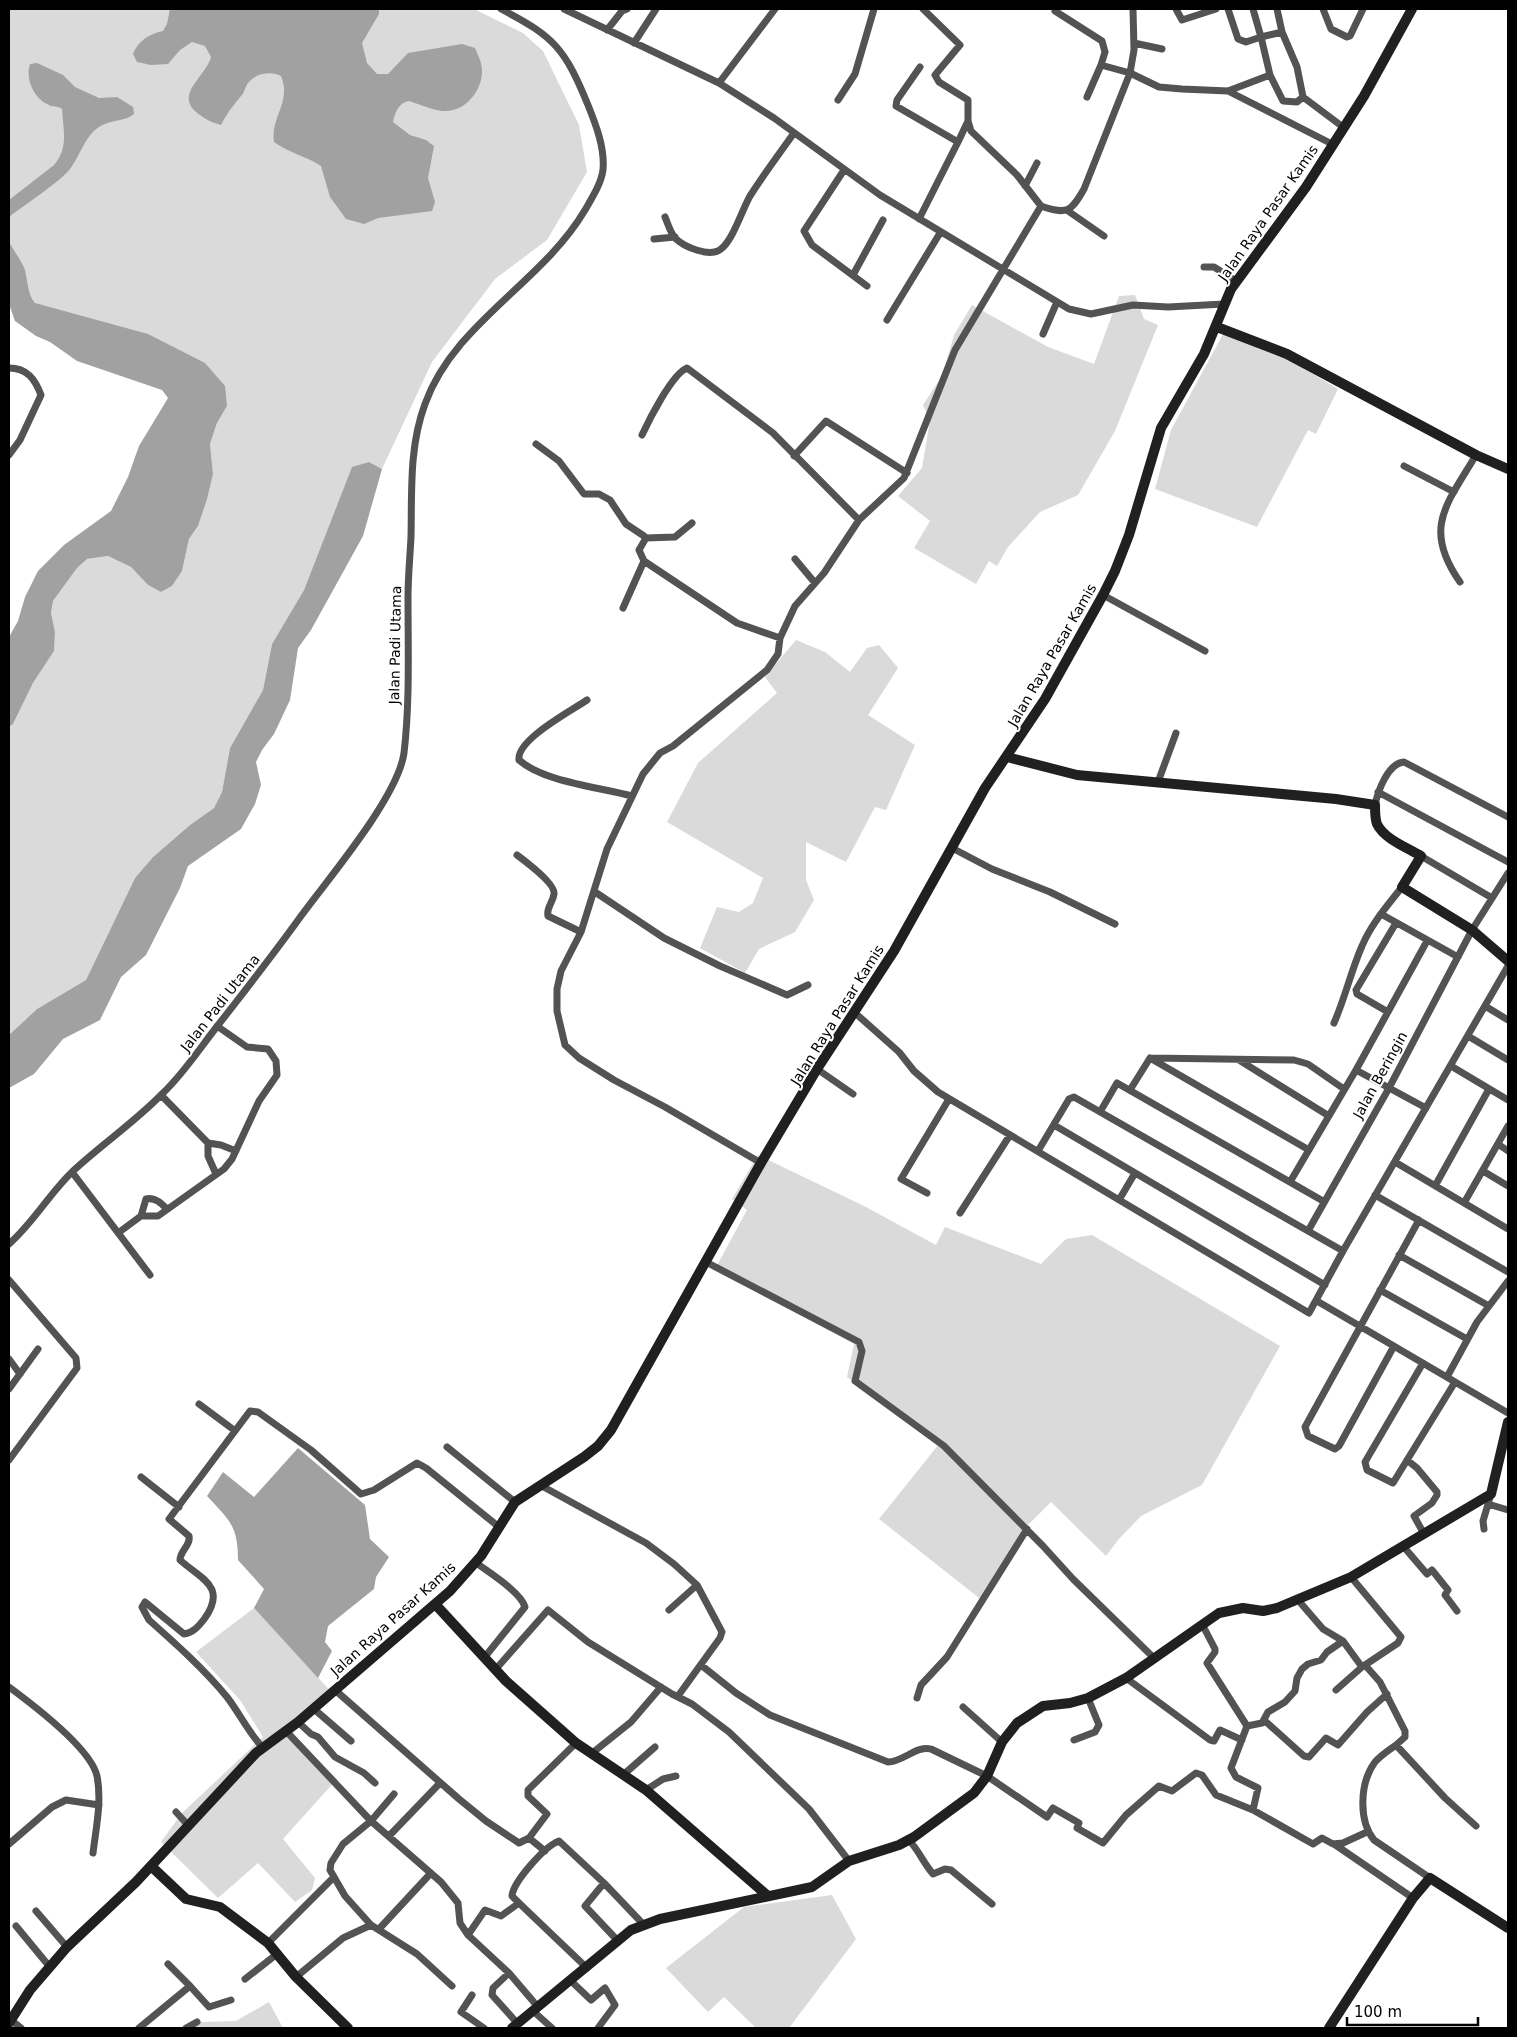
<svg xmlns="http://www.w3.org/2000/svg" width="1517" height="2037" font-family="'DejaVu Sans',sans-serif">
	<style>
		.green { fill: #dadada }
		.water { fill: #a1a1a1 }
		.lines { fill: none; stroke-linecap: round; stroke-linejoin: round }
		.street { stroke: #535353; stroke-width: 7 }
		.secondary { stroke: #202020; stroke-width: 10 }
		.labels { text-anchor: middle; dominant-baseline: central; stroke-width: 4; stroke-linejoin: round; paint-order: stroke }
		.street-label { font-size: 14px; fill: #000; stroke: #fff }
	</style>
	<rect width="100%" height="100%" fill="#fff"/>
	<path class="green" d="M9,9H474L523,33L543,51L579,125L587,172L547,240L495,279L432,362L382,469L369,462L352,468L304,590L272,644L263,690L230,748L222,792L214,808L190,825L153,857L135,878L86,980L37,1009L9,1035V727L13,724L33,683L54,651L55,632L51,613L53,601L77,568L87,559L108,556L131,567L148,585L161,592L172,586L182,571L189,539L198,526L213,474L210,444L217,423L227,406L35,303C27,294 28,279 24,267C20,259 14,250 9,242Z
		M1135,295L1144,319L1158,325L1115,431L1078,495L1040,512L1008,547L997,566L989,561L976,584L914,548L930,521L898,496L922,468L930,420L923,405L942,376L954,335L972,305L1048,347L1094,364L1119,296Z
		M1223,334L1279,354L1338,389L1316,434L1308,430L1257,527L1155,489L1171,430Z
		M796,640L825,652L850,672L867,648L879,645L898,668L868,715L915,745L886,810L875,807L846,862L806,842V880L814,900L795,932L759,949L745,973L700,948L717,907L739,912L753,903L763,878L667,822L698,763L777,693L765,677Z
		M758,1155L864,1206L936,1245L945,1227L1041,1264L1066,1239L1092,1235L1280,1346L1202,1485L1141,1516L1118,1540L1106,1556L1051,1502L1023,1530L983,1601L879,1519L939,1444L847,1377L854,1344L715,1269L747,1210L732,1199Z
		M254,1608L334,1695L291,1735L337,1779L283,1839L315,1878L312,1890L295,1902L258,1863L218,1898L161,1842L182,1813L263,1737L240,1700L196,1652Z
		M832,1895L856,1939L789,2028H756L724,1997L708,2012L666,1968L744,1907Z
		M269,2002L283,2028H193L201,2022L236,2021Z"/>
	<path class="water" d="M170,9H379V14L362,43L367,63L377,74H388L408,53L462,44L475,48C478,55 482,63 482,70C483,90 465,113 443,111C432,110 419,104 409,101C398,103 395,113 393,122L410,135L426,140L434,146L428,178L435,202L432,211L378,218L364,224L346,219L330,197L321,166C306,156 289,153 274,142C270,117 292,102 281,76C272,71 256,73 249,82C245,86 245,92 241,96C233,106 227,113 221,125C210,122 205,119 196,112C175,94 206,76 211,57L205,46L192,42L180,50L168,64L151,65L137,62L133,54C138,41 149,34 163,31L167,24Z
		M37,63L63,75L75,87L99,98L117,97L133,107L134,114C125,122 111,119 99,127C85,136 80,156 70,169C61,181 23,206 9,217V200L54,165C69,148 63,129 62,109C58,106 55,107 51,106C34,100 25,79 30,64Z
		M9,242C14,250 20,259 24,267C28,278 27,294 35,303L148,334L205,363L225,386L227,406L217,423L210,444L213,474L207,499L198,526L189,539L182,571L172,586L161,592L148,585L131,567L108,556L87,559L77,568L53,601L51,613L55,632L54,651L33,683L13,724L9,727V637L18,621L25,597L38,571L64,545L111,511L128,477L139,446L168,398L162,390L77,361L50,342L36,336L15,321L9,304Z
		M369,462L382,469L363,536L311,630L298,648L290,700L274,734L262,750L256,762L261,785L255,804L241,829L188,866L180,888L146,955L121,977L100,1020L63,1039L34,1074L9,1088V1035L37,1009L86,980L135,878L153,857L190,825L214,808L222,792L230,748L263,690L272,644L304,590L352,467Z
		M298,1448L365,1505L370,1539L389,1557L376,1577L374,1589L328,1626L325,1642L332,1651L318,1678L254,1608L264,1589L238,1560C238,1525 229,1520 207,1496L223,1472L254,1497Z"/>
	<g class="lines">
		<path class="street" d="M564,9L719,83L774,118L880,195L1069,309L1091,314L1133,305L1168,307L1224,304
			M923,9L960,45L935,75L939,82L968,100V121L958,142
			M1176,9L1182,20L1216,9
			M1228,9L1238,39L1246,42L1261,37L1270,75L1283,101L1297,102L1303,97
			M1253,9L1261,37L1282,32
			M1277,9L1282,32L1297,67L1303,97L1343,127
			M1323,9L1331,29L1347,37L1350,36L1363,9
			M1055,11L1102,41L1105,52L1101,65
			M607,30L622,11L627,9
			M634,43L656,9
			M1134,43L1162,49
			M719,83L775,9
			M1228,91L1332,144
			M1087,97L1101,65L1130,73L1159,87L1182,89L1228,91L1270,75
			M838,100L855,74L874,9
			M968,121L971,131L1017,175L1041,206
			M844,170L804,231L812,245L867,286
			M1025,186L1037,163
			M1068,211L1104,236
			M665,217C668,224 670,232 675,238C684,247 710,258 721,249C733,240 742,210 750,196C764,174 779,154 794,133
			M919,219L958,142L896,106L897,100L920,67
			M654,239L675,237
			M1204,267H1214L1236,281
			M853,275L883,220
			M887,320L940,233
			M1043,334L1057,302
			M9,368C27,368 35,379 41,395L20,440L9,455
			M642,435C649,420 672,374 687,368L773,433L859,520
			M536,444L559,461L584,494H599L610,500L626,524L644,536L646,538L639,550L644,561L737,623L780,638
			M794,456L826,421L907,473
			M1404,466L1454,492
			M646,538L675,537L692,523
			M795,559L815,583
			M1460,582C1422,528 1447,504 1476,455
			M1103,595L1205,651
			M623,608L644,561
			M587,700C571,711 516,740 519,760C544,782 599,787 632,796
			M1158,782L1176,733
			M1378,792L1508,862
			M1375,805C1378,791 1388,763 1404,762L1508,817
			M952,848L992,869L1050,892L1115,924
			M517,855C525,861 556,884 554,894C553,903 546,907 548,916L581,932
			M1421,856L1492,898
			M595,892L664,938L720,966L787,995L808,985
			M1381,914L1458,957
			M1485,1006L1508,1020
			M854,1012L899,1052L914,1071L938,1092L1309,1313L1343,1251L1508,966
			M1388,1012L1357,994L1356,990L1396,923
			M1334,1023C1345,998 1351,971 1362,946C1371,924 1388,905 1402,887
			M1468,1036L1508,1060
			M1150,1058L1309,1150
			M1239,1060L1329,1116
			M1451,1066L1508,1100
			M817,1069L853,1094
			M1356,1070L1426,1108
			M1130,1090L1150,1058L1294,1060L1308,1064L1344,1089
			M161,1095L208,1143
			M1100,1112L1117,1083L1323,1201
			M1054,1125L1325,1285
			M1498,1144L1508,1151
			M1038,1151L1069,1099L1074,1097L1343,1251
			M1395,1162L1508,1229
			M761,1163L665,1107L614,1080L579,1058L565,1045L557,1011V989L561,971L581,932L607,849L643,774L660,753L673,746L767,670L778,654L780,638L795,606L824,573L859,520L904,478L955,350L1041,206C1067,215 1071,212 1084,189L1130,73L1134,50L1133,9
			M1483,1171L1508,1186
			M72,1172L150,1275
			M216,1174L208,1156V1143L221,1145L236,1151
			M1290,1182L1356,1070L1427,941
			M1435,1186L1489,1089
			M927,1193L901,1179L949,1099
			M1375,1195L1508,1272
			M1119,1200L1135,1173
			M1464,1203L1508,1126
			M960,1213L1010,1135
			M141,1216L146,1199C155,1197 161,1203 167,1209
			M1308,1231L1389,1088L1472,930L1508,873
			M118,1233L141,1216H158L224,1169L232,1159L259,1101L277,1075L276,1061L268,1049L247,1047L217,1026
			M9,1244C34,1222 49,1194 73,1171C102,1144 135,1122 163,1093C183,1074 198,1051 215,1029C244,992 273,955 301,916C328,879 398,797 404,753C410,702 408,649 408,597C408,577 410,557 411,537C412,492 409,447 425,404C454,323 542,283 585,210C592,198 601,184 603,170C605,148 596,125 588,105C565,49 555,37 501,9
			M1399,1255L1489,1306
			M706,1262L859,1342L862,1351L855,1381L944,1446L1043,1546L1073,1579L1155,1659
			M9,1280L76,1358L77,1368L9,1460
			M1380,1290L1467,1339
			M1317,1301L1508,1413
			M1394,1346L1339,1446L1335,1449L1308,1436L1305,1427L1419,1220
			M9,1359L20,1374
			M1423,1363L1365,1462L1367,1470L1393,1483L1455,1382
			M1447,1377L1477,1322L1508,1281
			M9,1389L38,1349
			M199,1404L234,1430
			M447,1447L515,1502
			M1407,1460L1417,1468L1437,1492V1495L1432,1503L1414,1516L1424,1534
			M141,1477L179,1507
			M540,1485L646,1543L674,1564L697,1585L722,1632L720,1638L678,1696
			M1488,1504L1508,1510
			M1484,1529L1483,1521L1491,1494
			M1403,1546L1427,1574L1432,1570L1448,1590L1445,1595L1457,1611
			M475,1562C488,1572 521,1592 525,1607L484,1658
			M1298,1600L1323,1629L1343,1641L1362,1667
			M669,1610L697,1585
			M1202,1624L1215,1649V1652L1207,1663L1247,1726
			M701,1665L736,1693L770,1715L888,1762C903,1762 917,1745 931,1749L987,1776L1047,1817L1053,1808L1079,1823L1077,1828L1103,1843L1126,1815L1159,1786L1172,1791L1196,1773L1202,1775L1216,1795L1253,1810L1313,1844L1322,1838L1333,1844L1343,1843L1367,1832
			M1365,1665L1380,1682L1405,1731V1737L1396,1745
			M495,1670L548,1610L588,1642L672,1694L692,1704L729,1732L809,1809L849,1861
			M1126,1678L1210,1740L1214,1741L1220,1730L1242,1740
			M9,1687C32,1704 91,1749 97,1776C102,1801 96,1828 93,1853
			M335,1690L459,1799L486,1821L519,1843L529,1838L547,1814L528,1796V1790L576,1743
			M1336,1690L1362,1667L1398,1643L1401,1637L1351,1577
			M917,1698L921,1685L947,1657L1027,1529
			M963,1707L1002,1742
			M314,1709L351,1741
			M1264,1720L1304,1756L1309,1757L1326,1738L1338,1745L1367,1712L1387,1694
			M298,1722L311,1734L318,1737L335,1757L364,1773L375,1783
			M286,1731L371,1821L441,1882L458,1903L460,1923L468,1935L509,1973L538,2007
			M1074,1740L1095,1732L1099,1725L1088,1698
			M263,1748C248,1732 240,1714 227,1697C204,1669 176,1644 149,1620L142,1607L145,1602L184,1634C193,1633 199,1626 205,1618C227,1586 201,1579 180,1560C180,1551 191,1545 189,1536L169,1519L250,1411L258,1412L311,1450L361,1494L374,1490L417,1463L426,1468L499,1527
			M591,1754L631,1722L661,1687
			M623,1775L655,1747
			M646,1790L663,1779L676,1776
			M394,1794L371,1821L343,1844L331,1863L330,1870L345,1896L371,1925L417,1954L452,1986
			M1253,1810L1258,1788L1236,1777L1231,1768L1247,1726L1262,1723L1268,1712L1285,1702L1295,1691L1297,1678L1302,1669L1308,1664L1321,1660L1327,1652L1343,1641
			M176,1812L187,1824
			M389,1836L440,1783
			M529,1838L545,1851
			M909,1840C919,1851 923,1862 933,1874L945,1869L951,1870L992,1904
			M9,1844L52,1807L66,1800L99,1805
			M1334,1844L1413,1898
			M1430,1878L1374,1840C1358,1820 1360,1782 1375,1762C1381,1755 1389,1750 1396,1745L1445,1798L1476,1826
			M604,1883L585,1906L618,1941
			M519,1903L512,1896C513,1882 545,1846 559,1841L604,1883L643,1924
			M36,1911L67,1947
			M16,1926L49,1966
			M379,1929L431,1873
			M468,1935L485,1910L501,1916L519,1903L587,1968
			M268,1943L334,1877
			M168,1964L190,1986
			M509,1973L493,1988L492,1995L518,2024
			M296,1977L343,1938L371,1925
			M245,1979L277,1954
			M571,1981L591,2000L605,1988L615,2005L598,2028
			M472,1995L461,2012L484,2028
			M533,2011L552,2028
			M11,2020L21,2028
			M139,2028L190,1986L209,2007L231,2000
			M186,2028L197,2022"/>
		<path class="secondary" d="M1217,327L1287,354L1476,455L1508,469
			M1007,757L1077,775L1336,799L1375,805C1375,811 1375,819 1377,824C1384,839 1408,848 1421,856L1402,887L1472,930L1508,961
			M435,1604L506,1681L576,1743L646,1790L768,1896
			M151,1866L186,1899L220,1907L268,1943L296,1977L348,2028
			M9,2023L30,1990L67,1947L136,1882L256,1753L298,1722L450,1591L481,1556L515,1502L584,1457L598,1446L611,1430L761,1163L817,1069L894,951L985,788L1045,699L1103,595L1115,571L1129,535L1161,428L1204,354L1231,289L1306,187L1364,96L1412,9
			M512,2028L631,1930L660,1919L812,1887L849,1861L899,1845L914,1837L974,1793L987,1776L1002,1742L1017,1723L1043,1706L1070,1703L1088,1698L1126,1678L1219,1613L1243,1608L1263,1611L1277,1608L1351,1577L1491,1494L1508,1422
			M1329,2028L1413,1898L1430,1878L1508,1928"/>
	</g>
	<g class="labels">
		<g class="street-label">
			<text transform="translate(1268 213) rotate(-55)">Jalan Raya Pasar Kamis</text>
			<text transform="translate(395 645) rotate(-89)">Jalan Padi Utama</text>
			<text transform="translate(1052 655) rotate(-60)">Jalan Raya Pasar Kamis</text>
			<text transform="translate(220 1003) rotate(-52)">Jalan Padi Utama</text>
			<text transform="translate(837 1015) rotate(-58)">Jalan Raya Pasar Kamis</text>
			<text transform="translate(1380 1075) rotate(-61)">Jalan Beringin</text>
			<text transform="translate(393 1619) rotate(-42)">Jalan Raya Pasar Kamis</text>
		</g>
	</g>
	<rect width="1517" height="2037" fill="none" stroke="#000000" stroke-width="20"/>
	<path d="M1347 2017v8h131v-8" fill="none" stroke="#000000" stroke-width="2.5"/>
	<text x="1354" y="2017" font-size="15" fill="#000000" stroke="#ffffff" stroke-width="4" paint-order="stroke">100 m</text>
</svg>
